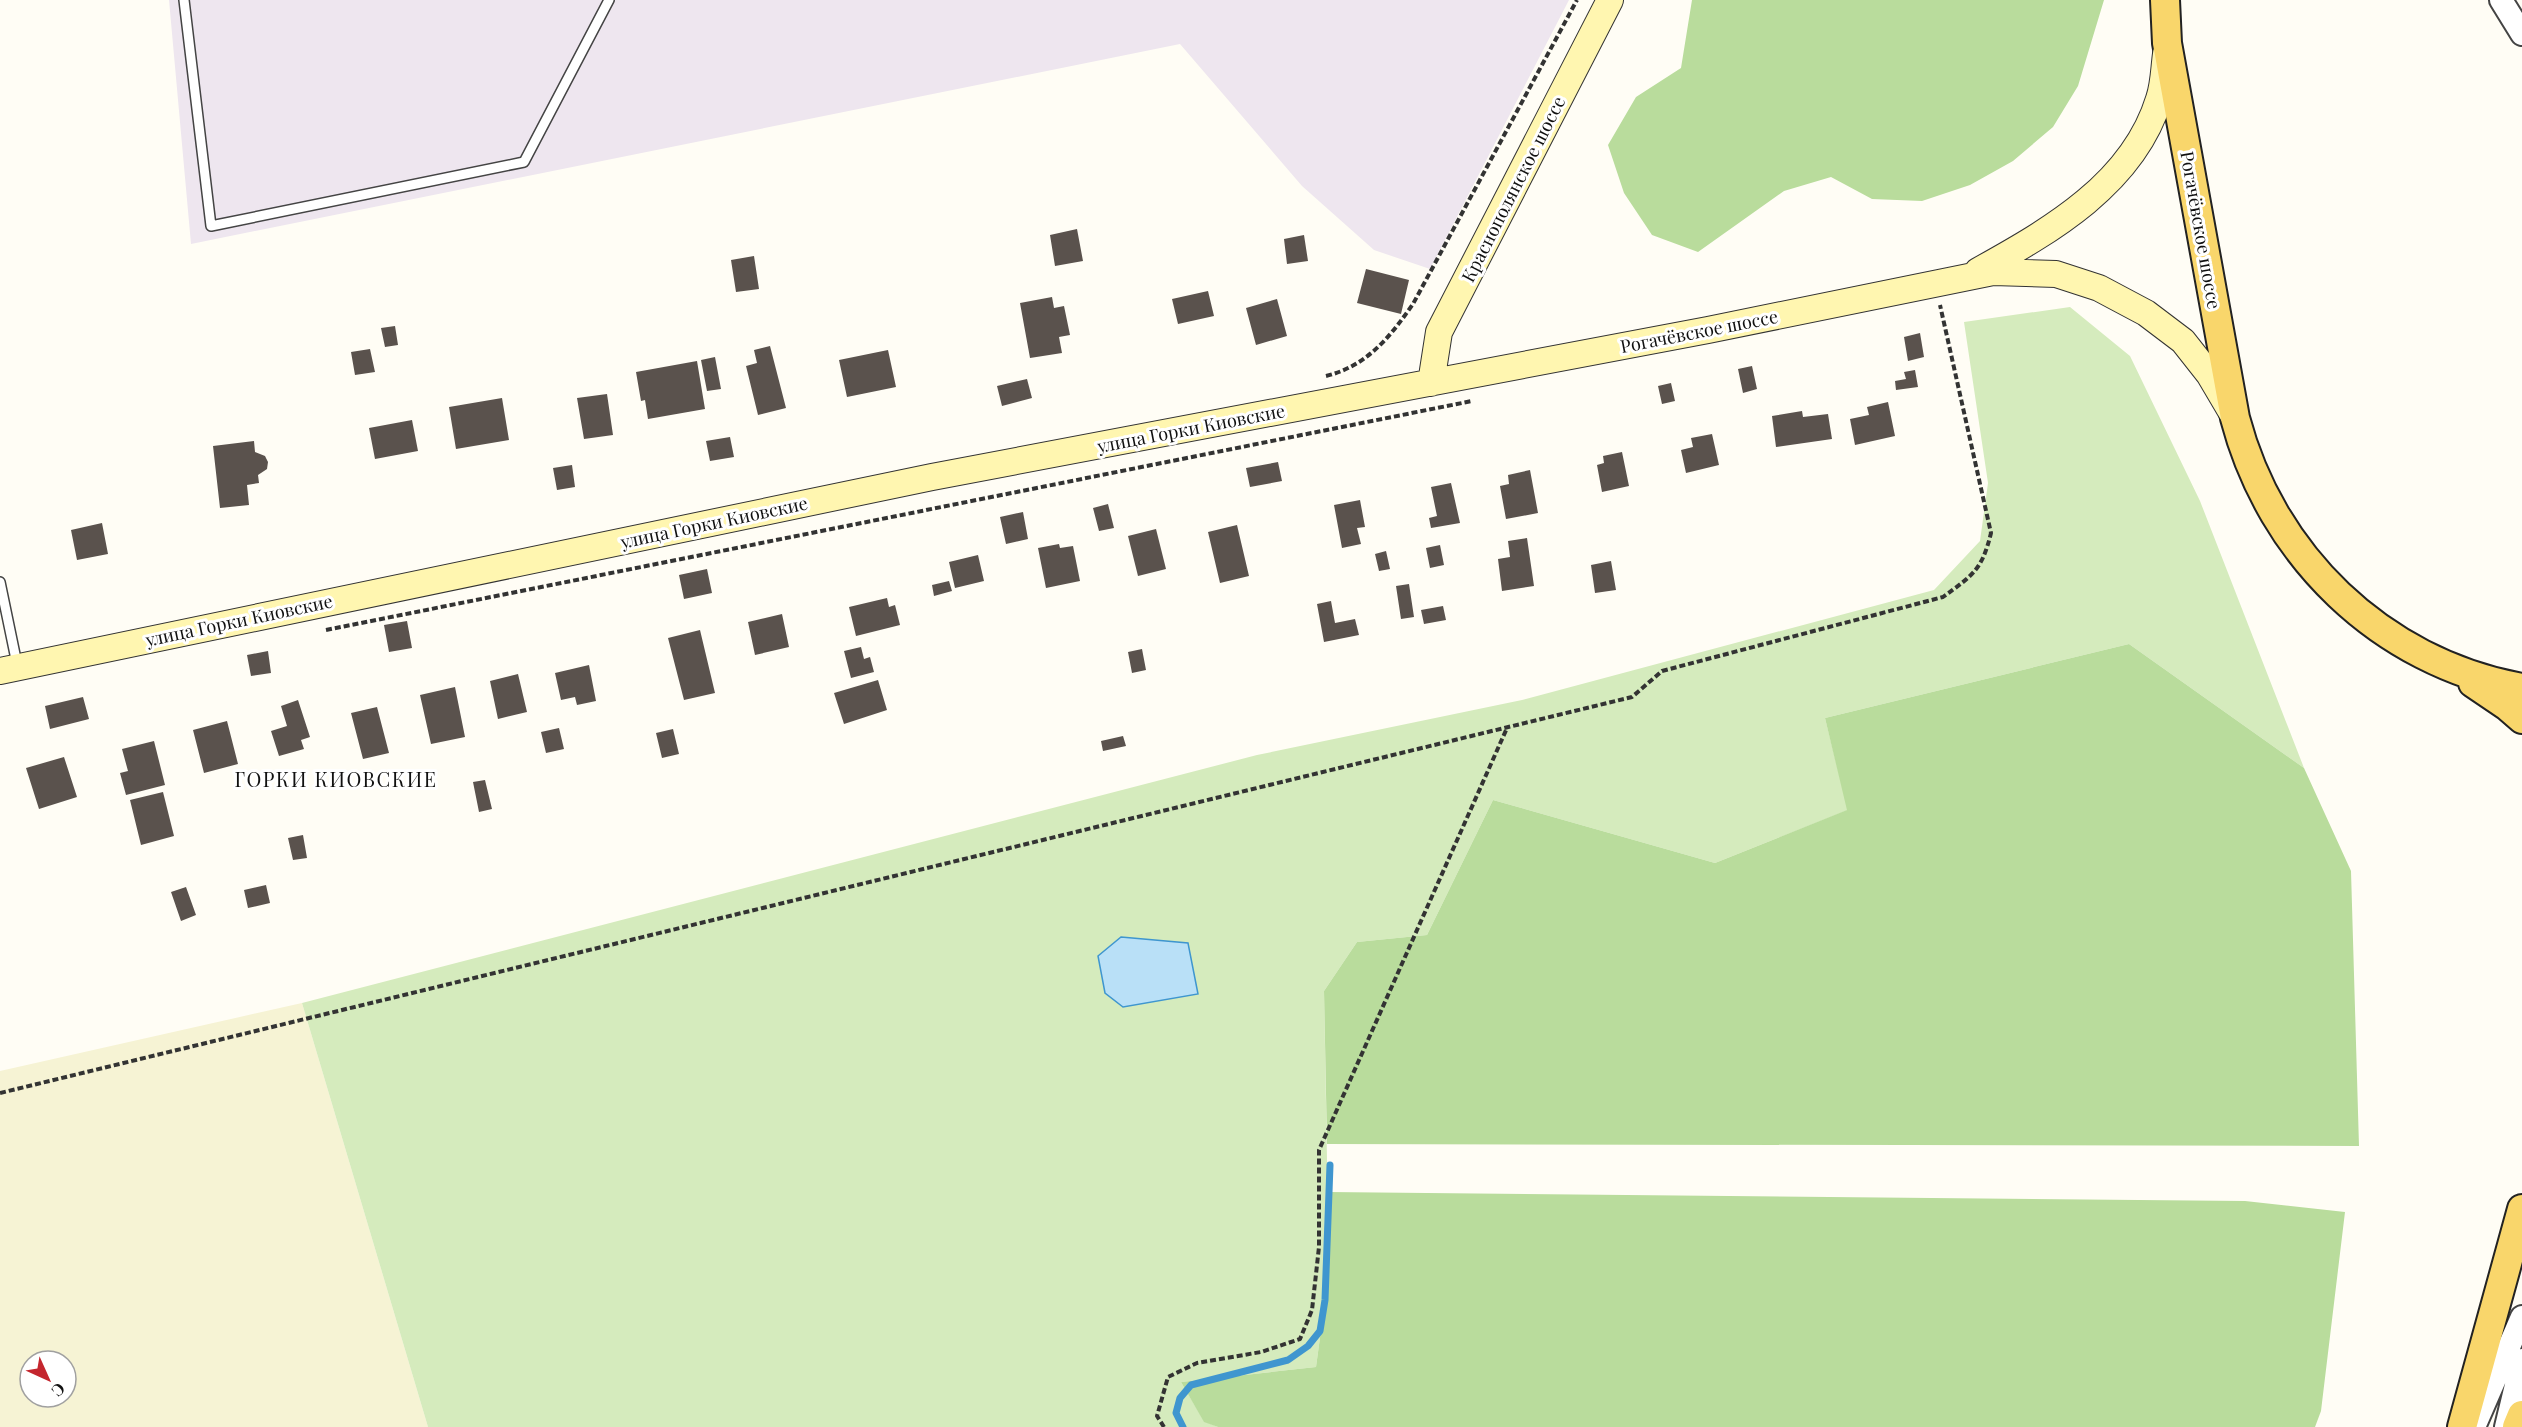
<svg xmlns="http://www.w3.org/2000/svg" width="2522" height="1427" font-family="'Playfair Display',serif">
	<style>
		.industrial { fill: #eee6ef }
		.farmland { fill: #f6f3d4; fill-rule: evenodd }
		.green { fill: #d5ebbd }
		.forest { fill: #b9dc9c }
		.water { fill: #b9e0f7; stroke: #3f96cf; stroke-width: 1.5 }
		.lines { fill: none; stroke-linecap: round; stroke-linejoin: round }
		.stream { stroke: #3f96cf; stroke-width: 7 }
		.building { fill: #5a524d }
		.service-casing { stroke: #444; stroke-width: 12 }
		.tertiary-casing { stroke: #444; stroke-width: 26 }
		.secondary-casing { stroke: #333; stroke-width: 28 }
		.primary-casing { stroke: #222; stroke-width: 32 }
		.path { stroke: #333; stroke-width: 4; stroke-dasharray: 6 3; stroke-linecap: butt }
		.service { stroke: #fff; stroke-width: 9 }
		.tertiary { stroke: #fff; stroke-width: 22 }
		.secondary { stroke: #fff6b0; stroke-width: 26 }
		.primary { stroke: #f9d66b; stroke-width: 28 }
		.labels { text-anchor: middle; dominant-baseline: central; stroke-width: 6; stroke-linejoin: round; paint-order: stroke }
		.street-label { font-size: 18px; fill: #111; stroke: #fff }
		.neighbourhood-label { font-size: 20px; letter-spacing: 1.5px; fill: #111; stroke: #fff }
	</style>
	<rect width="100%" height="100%" fill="#fffdf5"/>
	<path class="industrial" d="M169,0H1569L1430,269L1374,250L1302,186L1180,44L191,244Z"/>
	<path class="farmland" d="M302,1003L428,1427H0V1071ZM30,1361H66V1397H30Z"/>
	<path class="green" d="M2070,307L2130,356L2200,501L2304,768L2129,644L1825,718L1848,810L1715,863L1493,800L1427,935L1357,942L1324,991L1329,1271L1316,1367L1181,1382L1204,1421L1218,1427H428L302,1003L1257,755L1522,700L1934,590L1980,541L1988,483L1964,322Z"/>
	<path class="forest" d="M1692,0H2104L2078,86L2053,127L2013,161L1970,185L1922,201L1872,199L1831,177L1784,191L1698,252L1652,235L1624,193L1608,145L1636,97L1681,68Z
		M2129,644L2304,768L2351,871L2359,1146L1327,1144L1324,991L1357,942L1427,935L1493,800L1715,863L1847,810L1825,718Z
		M1328,1192L2245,1201L2345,1212L2321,1411L2315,1427H1218L1204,1422L1181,1382L1316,1367L1329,1271Z"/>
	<path class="water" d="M1121,937L1188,943L1198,994L1123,1007L1105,993L1098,956Z"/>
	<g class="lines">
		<path class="stream" d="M1183,1427L1176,1413L1180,1398L1191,1385L1288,1360L1308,1346L1320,1331L1325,1300L1330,1165"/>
	</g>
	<path class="building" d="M1077,229L1083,261L1055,266L1050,235Z
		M1304,235L1308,261L1287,264L1284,239Z
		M754,256L759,289L736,292L731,260Z
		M1366,269L1409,280L1401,314L1357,303Z
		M1208,291L1214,316L1178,324L1172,299Z
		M1052,297L1054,308L1064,306L1070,335L1059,337L1062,353L1030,358L1020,303Z
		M1277,299L1287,336L1256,345L1246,308Z
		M395,326L398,345L385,347L381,328Z
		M1920,333L1924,357L1908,361L1904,337Z
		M770,346L786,408L758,415L746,366L757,363L754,350Z
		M370,349L375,372L355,375L351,352Z
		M888,350L896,387L847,397L839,360Z
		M715,357L721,389L707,391L701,360Z
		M697,361L705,409L648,419L645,400L641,401L636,372Z
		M1752,366L1757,389L1743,393L1738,369Z
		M1915,370L1918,387L1896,390L1895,381L1906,379L1904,372Z
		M1027,379L1032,398L1002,406L997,386Z
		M1671,383L1675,401L1662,404L1658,386Z
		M607,394L613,435L584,439L577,398Z
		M502,398L509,440L456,449L449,407Z
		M1888,402L1895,436L1855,445L1850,419L1869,415L1867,407Z
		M1802,411L1803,417L1828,414L1832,439L1776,447L1772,416Z
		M412,420L418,451L375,459L369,428Z
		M1712,434L1719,465L1686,473L1681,450L1693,447L1691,438Z
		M730,437L734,457L710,461L706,441Z
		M254,441L255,452L265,456L268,462L267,469L258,475L259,483L247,485L249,505L220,508L213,446Z
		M1622,452L1629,486L1602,492L1597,465L1604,463L1603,456Z
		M1278,462L1282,481L1250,487L1246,468Z
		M572,465L575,487L557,490L553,468Z
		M1530,470L1538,513L1506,519L1500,486L1509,484L1508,475Z
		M1451,483L1460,523L1431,528L1429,518L1437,516L1431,487Z
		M1360,500L1365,527L1357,528L1361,544L1342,548L1334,505Z
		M1108,504L1114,528L1099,531L1093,508Z
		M1023,512L1028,539L1006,544L1000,517Z
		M102,523L108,554L77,560L71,530Z
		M1237,525L1249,576L1220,583L1208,532Z
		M1156,529L1166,569L1138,576L1128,536Z
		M1527,538L1534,586L1502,591L1498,559L1510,557L1508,541Z
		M1059,544L1060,548L1073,546L1080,581L1046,588L1038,548Z
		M1440,545L1444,565L1430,568L1426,548Z
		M1386,551L1390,569L1379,571L1375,554Z
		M978,555L984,581L955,588L949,562Z
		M1611,561L1616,590L1595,593L1591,565Z
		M707,569L712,593L684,599L679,575Z
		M949,581L952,591L934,596L932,585Z
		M1409,584L1414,617L1401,619L1396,586Z
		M887,598L889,607L895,605L900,625L856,636L849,607Z
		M1331,601L1335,623L1355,619L1359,635L1324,642L1317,604Z
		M1443,606L1446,620L1424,624L1421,610Z
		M782,614L789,647L755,655L748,622Z
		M407,621L412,648L389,652L384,625Z
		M700,630L715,693L684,700L668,638Z
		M861,647L864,659L870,657L874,672L851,678L844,651Z
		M1142,649L1146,670L1132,673L1128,652Z
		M268,651L271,673L251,676L247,655Z
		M589,665L596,701L577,705L575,697L561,700L555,673Z
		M518,674L527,712L498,719L490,681Z
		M878,680L887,710L844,724L834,693Z
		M455,687L465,737L431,744L420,695Z
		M83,697L89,719L50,729L45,706Z
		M298,700L310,737L301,740L304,749L279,756L271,731L287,726L281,706Z
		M377,707L389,753L363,759L351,713Z
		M227,721L238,764L204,773L193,730Z
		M559,728L564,749L546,753L541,732Z
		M673,729L679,754L662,758L656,733Z
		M1123,736L1126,746L1103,751L1101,741Z
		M154,741L165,785L126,795L120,773L128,771L122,749Z
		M64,757L77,797L39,809L26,768Z
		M485,780L492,809L479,812L473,782Z
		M163,792L174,836L141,845L130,800Z
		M303,835L307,858L293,860L288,838Z
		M266,885L270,903L248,908L244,890Z
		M186,887L196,915L181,921L171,892Z"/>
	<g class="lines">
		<g class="service-casing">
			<path id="service" d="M184,0L211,226L524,162L609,0
				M0,582L17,664"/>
		</g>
		<g class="tertiary-casing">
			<path id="tertiary" d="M2501,0L2522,34
				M2474,1427L2522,1317
				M2506,1427L2522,1360"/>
		</g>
		<g class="secondary-casing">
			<path id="secondary" d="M1978,271C2050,231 2133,184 2159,99C2164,85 2164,68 2166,54
				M1431,383L1439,332L1610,0
				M0,671L932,477L1708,330L1993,272L2056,274L2099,288L2146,313L2183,341L2209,374L2232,413"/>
		</g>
		<g class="primary-casing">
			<path id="primary" d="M2165,0L2167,43L2235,418C2271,555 2380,662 2522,688
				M2473,683L2507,706L2522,719
				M2462,1427L2522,1209
				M2517,1427L2522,1415"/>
		</g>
		<path class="path" d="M1326,376C1367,366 1390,337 1413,304L1577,0
			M326,630L1472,401
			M0,1093L1632,697L1662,671L1943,597C1973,575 1982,570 1991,533L1940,305
			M1164,1427L1157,1416L1168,1377L1197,1363L1261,1352L1300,1339L1312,1310L1319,1247V1150L1507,728"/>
		<use href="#service" class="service"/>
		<use href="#tertiary" class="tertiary"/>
		<use href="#secondary" class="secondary"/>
		<use href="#primary" class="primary"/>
	</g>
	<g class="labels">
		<g class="street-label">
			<text transform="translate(1513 189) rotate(-63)">Краснополянское шоссе</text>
			<text transform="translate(2201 230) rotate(80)">Рогачёвское шоссе</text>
			<text transform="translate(1699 331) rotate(-11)">Рогачёвское шоссе</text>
			<text transform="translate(1191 428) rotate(-11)">улица Горки Киовские</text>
			<text transform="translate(714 522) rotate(-12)">улица Горки Киовские</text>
			<text transform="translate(239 620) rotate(-12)">улица Горки Киовские</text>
		</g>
		<g class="neighbourhood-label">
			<text x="336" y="778">ГОРКИ КИОВСКИЕ</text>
		</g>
	</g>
	<g transform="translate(48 1379) rotate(135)"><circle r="28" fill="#ffffff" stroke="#a0a0a0" stroke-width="1.5"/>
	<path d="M0-4.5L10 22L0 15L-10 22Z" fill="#c4262e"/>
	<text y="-9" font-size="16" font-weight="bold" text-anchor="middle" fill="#111111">С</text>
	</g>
</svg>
